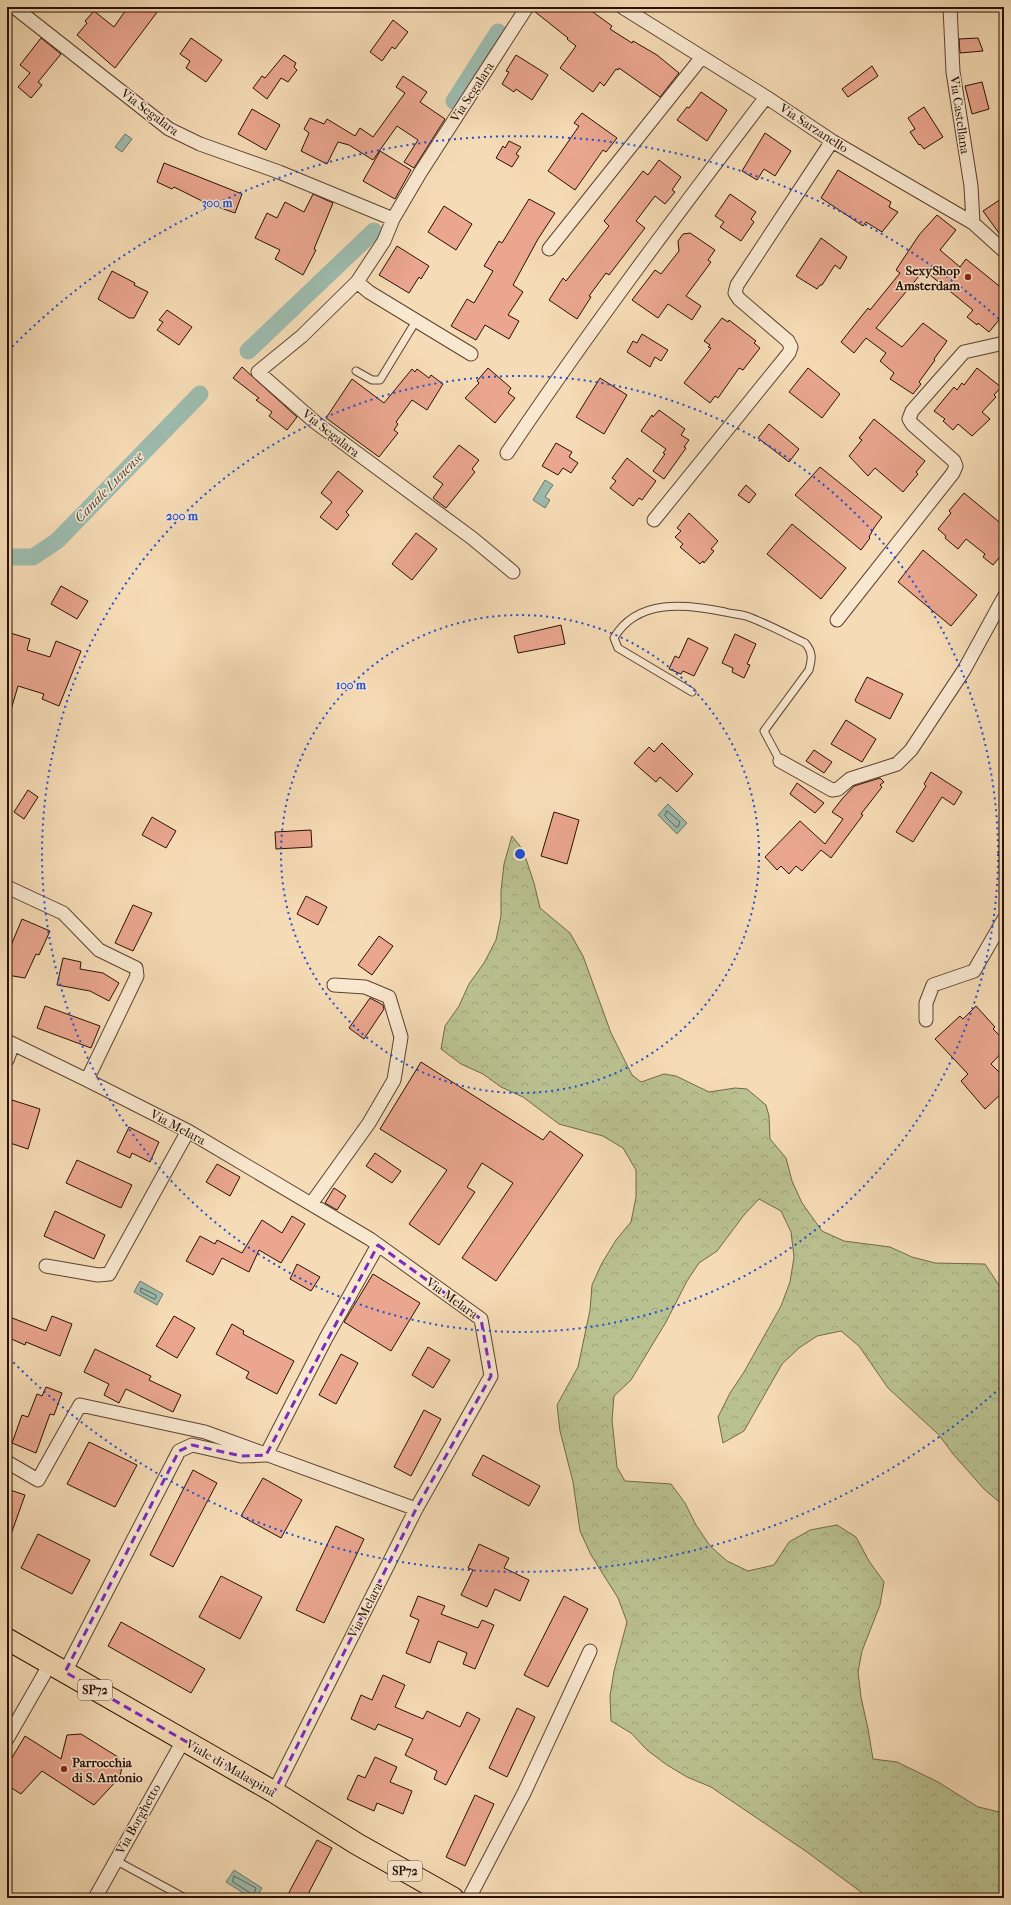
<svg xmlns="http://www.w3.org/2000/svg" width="1011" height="1905" font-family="'IM FELL French Canon',serif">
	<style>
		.forest { fill: url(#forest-crowns); stroke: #72684a }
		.water { fill: #9dbcaf; stroke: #6f776a }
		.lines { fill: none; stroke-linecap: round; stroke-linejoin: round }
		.shore { stroke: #636659; stroke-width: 1 }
		.canal { stroke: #9dbcaf; stroke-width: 17 }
		.building { fill: #eaa68f; stroke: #290f03 }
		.lane-casing { stroke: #5c4230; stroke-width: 9 }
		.street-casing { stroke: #5c4230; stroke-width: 15 }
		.primary-casing { stroke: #290f03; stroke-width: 23 }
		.lane { stroke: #f9e8d0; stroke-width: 7 }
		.street { stroke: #f9e8d0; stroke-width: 13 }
		.primary { stroke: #f6dcb6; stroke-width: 21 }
		.marked { fill: none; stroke: #7b2cbf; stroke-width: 3; stroke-dasharray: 8 5; stroke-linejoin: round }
		.ring { fill: none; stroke: #1d4ed8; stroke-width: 2; stroke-dasharray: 2 4 }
		.poi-dot { fill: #8f2418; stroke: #f9e8d0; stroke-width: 1.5 }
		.labels { text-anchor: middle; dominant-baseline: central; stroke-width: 3; stroke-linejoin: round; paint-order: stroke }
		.shield { fill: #f9e8d0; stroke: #675040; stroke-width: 1 }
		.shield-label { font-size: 12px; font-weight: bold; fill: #290f03 }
		.street-label { font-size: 13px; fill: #290f03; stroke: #f9e8d0 }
		.poi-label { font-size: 13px; font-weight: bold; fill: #290f03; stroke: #f9e8d0; text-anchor: end }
		.water-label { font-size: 14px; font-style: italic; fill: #524c3f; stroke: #f9e8d0 }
		.centre { fill: #1d4ed8; stroke: #f9e8d0; stroke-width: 2 }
		.ring-label { font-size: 12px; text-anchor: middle; font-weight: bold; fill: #1d4ed8; stroke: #f9e8d0; stroke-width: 3; stroke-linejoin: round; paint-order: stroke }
	</style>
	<defs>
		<pattern id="forest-crowns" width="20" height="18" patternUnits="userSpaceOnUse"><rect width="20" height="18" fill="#bac190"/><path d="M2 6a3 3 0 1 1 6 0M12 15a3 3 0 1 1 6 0" fill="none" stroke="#a0a57b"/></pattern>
	</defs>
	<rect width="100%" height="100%" fill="#f6dcb6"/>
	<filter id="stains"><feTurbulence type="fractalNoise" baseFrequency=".005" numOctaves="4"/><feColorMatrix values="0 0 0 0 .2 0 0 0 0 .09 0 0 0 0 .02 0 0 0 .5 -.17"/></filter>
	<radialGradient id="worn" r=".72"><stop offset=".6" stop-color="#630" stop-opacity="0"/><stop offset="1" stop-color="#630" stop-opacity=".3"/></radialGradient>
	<path class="forest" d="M512,836L523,850L534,883L540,908L570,933L583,956L611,1033L632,1075L641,1082L664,1074L676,1076L709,1092L735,1088L747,1089L766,1105L769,1116L770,1139L786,1158L792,1181L802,1203L822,1231L844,1241L890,1247L912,1257L935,1263L985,1264L1004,1293V1506L984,1489L953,1454L939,1435L888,1388L859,1346L841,1331L817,1336L799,1348L782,1364L744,1431L723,1443L718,1417L730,1393L744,1372L781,1306L790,1282L794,1257L791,1232L781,1211L759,1199L744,1215L717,1251L699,1263L687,1281L666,1322L631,1380L614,1396L612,1420L617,1467L625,1481L671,1484L685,1503L696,1525L710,1546L727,1561L748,1571L774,1565L789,1542L810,1530L837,1525L856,1537L869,1561L884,1582L880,1605L862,1651L858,1672L861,1697L868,1729L873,1759L897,1762L938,1782L978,1807L1004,1813V1898H869L807,1852L711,1787L687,1777L667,1765L647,1750L631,1733L611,1721L610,1696L614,1671L627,1622L618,1598L591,1555L580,1531L573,1482L560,1431L557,1405L578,1367L590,1310L592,1285L602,1263L616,1240L631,1222L636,1197V1170L623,1148L603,1136L559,1124L523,1097L501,1087L483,1074L461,1064L441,1049L445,1026L459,1006L469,984L484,963L496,940L501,916V891L504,864Z"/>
	<path class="water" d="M125,134L132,139L122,152L115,147Z
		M545,480L553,485L545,497L550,500L545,508L533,500Z
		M668,804L687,823L677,834L658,815Z
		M140,1281L163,1294L157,1305L134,1292Z
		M234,1870L262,1888L256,1898H251L226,1882Z"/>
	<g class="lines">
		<path class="shore" d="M667,811L680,822L678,827H676L665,816Z
			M141,1288L156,1295V1298L154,1299L141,1292Z
			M234,1876L256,1888L254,1894H252L233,1882Z"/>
		<path class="canal" d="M454,101L498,32
			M248,351L374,231
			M7,557H33L57,541L200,394"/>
	</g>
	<path class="building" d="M128,7H161L115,68L77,35L87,23L85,21L94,11L114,27Z
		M535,7H586L612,26L610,29L632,43L633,41L657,55L679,73L660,97L619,68L618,70L616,69L604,86L600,82L593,92L560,68L576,46L567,39L568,38L534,11Z
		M393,20L408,32L395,49L392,47L382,61L370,52Z
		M41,38L61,54L38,82L42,85L31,98L18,87L30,73L20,65Z
		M191,38L222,60L206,82L186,68L190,61L180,54Z
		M978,38L983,51L960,53L959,39Z
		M284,55L296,63L294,67L297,70L288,82L281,78L267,99L253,88L262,76L265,78Z
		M516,55L548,75L532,100L516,89L514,92L502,84L509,72L506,71Z
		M872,66L878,76L848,97L842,89Z
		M403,76L427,92L420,102L445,119L414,168L404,162L418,140L397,126L373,160L349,145L338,142L327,164L301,151L309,133L304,129L310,118L324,124L327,119L355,136L360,128L373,137L405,93L396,87Z
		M982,82L989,109L972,114L965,86Z
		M701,92L727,110L707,141L677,120L687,107L689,108Z
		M924,107L943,137L924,149L920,144L919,145L910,132L915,129L908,118Z
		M252,109L280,125L266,150L238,134Z
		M582,113L617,138L606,152L603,150L575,190L548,171L579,126L574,123Z
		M765,133L791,151L775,176L764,169L757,180L742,171Z
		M509,141L521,147L516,154L519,156L512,167L496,158L503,146L505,148Z
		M380,151L411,170L395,199L363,181Z
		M659,160L681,177L672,190L675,192L665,204L655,196L636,221L645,228L609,275L606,273L589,296L591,297L577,319L549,300L563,278L566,281L609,226L604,221L643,171L648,175Z
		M164,163L242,194L235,213L204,202L174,187L172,189L157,182Z
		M838,170L891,202L889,207L898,212L882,232L866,222L863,226L821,198Z
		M313,194L333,203L314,249L316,250L303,275L275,259L280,250L255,238L267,213L277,218L285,202L304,212Z
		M730,194L756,212L751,219L754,222L741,241L720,227L724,222L715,216Z
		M1004,197V240L983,211Z
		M529,199L555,213L538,239L513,285L523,292L508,315L519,321L509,339L485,325L476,340L451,326L467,299L474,303L493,271L484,266L499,241L502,243Z
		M444,206L472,224L456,250L428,232Z
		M937,215L956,230L940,250L960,267L966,259L1004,290V314L989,332L978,323L977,325L967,317L973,310L924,270L876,328L902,347L923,323L947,341L934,359L935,360L919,382L921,384L913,394L890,379L894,373L880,361L886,353L866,338L854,353L841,342L868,308L870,310L900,273L896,270L919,235Z
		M690,233L715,250L708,260L711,262L686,296L701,306L692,320L668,304L658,318L632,300L655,270L661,274L679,251L678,241L683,234Z
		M821,238L847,257L840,269L835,265L822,285H820L817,289L796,276Z
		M397,246L429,266L421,279L419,277L409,293L379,275Z
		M112,271L135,283L134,285L148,292L134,318H129L98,299Z
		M167,310L192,327L179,345L157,330L163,322L159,320Z
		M722,318L728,322L729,320L756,341L754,343L760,348L743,370L739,368L718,398L715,396L710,403L684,383L711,348L708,347L710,345L704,341Z
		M642,334L668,350L661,361L655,357L650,367L627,352L633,341L637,343Z
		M242,367L297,417L287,430L269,416L272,412L256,400L259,398L233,378Z
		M488,368L511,388L508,393L515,398L495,423L465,398L479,383L477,381Z
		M808,368L840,394L822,418L789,392Z
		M977,368L1001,387L994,395L996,397L982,412L990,419L972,436L958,424L953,430L943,421L945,419L934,411L954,387L957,390L962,383L964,385Z
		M412,369L415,372L417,369L429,378L431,375L443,384L427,410L412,400L396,422L398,424L394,430L398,433L379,457L326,418L352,379L384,403Z
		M600,378L627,395L604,434L576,417Z
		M659,410L685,429L681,435L689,440L684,447L686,448L664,479L653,471L665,454L663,453L666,449L641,431L652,415L653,417Z
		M874,419L925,461L916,472L918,474L903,492L875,468L868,476L849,456L862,440L859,438Z
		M769,424L799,449L789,462L758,438Z
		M556,443L572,452L569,457L578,463L571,473L563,468L558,475L542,466Z
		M459,445L479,460L472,469L475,472L446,508L433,498L443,484L433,477Z
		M627,458L656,481L642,500L639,498L633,506L610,488L616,481L612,478Z
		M820,467L882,517L874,528L869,537L870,538L861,550L795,495Z
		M338,471L363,491L346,512L349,515L337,530L320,517L332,502L321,493Z
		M746,485L756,494L749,503L738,495Z
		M964,493L1004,526V552L993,565L983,557L985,554L966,539L958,549L945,538L946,536L938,529L951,513L949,511Z
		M689,513L718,541L711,549L714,551L704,563L703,561L700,564L680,547L683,544L675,537L681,531L677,528Z
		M792,524L846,568L821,599L767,554Z
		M416,533L437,549L412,580L392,564Z
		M923,550L977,595L951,626L898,582Z
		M61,586L88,601L77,619L51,604Z
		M561,625L565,644L518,653L514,636Z
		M7,632L30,639L27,650L50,657L56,641L81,651L59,706L42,699L44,694L18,686L10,713L7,712Z
		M735,634L756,644L747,664L750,665L744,678L732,672L733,668L722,663Z
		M688,638L708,648L694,676L683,671L681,674L669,669L675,656L679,658Z
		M867,677L903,694L890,719L856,702L855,700Z
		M846,720L876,739L862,762L831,744Z
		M662,743L693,774L677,792L660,777L656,782L634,763L649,747L654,752Z
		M814,750L832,762L824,773L806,761Z
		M931,772L962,792L954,805L942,797L913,842L896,832L926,786L924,784Z
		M880,778L884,782L880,785L882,787L861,814L863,815L831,858L821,850L802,871L796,866L789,874L781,866L777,870L765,857L800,821L825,844L843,819L832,812L842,799L854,786Z
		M797,783L824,803L815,813L790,794Z
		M28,790L38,797L24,819L14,812Z
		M554,812L579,820L567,864L541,856Z
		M152,817L176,831L166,848L142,835Z
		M311,830L312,847L276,849L275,832Z
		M306,896L327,907L318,925L297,914Z
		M133,905L152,913L133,951L115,943Z
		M22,919L50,931L39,955L36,954L25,978L7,975V955Z
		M379,936L393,946L372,975L358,965Z
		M63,958L81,962L80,969L103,973L119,983L109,1001L90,991L57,985Z
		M370,998L383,1005L384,1009L364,1039L349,1028Z
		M45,1006L100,1026L91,1048L37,1028Z
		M976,1006L995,1027L993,1029L1004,1040V1050L991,1064L1004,1077V1091L985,1109L961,1081L968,1074L935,1039L960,1016L963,1019Z
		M421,1062L543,1140L550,1131L583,1155L496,1281L462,1258L513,1183L482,1163L467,1187L475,1192L439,1245L409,1224L447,1170L380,1129Z
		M12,1100L40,1109L28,1149L7,1142V1117Z
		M129,1127L159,1142L150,1162L132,1153L130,1158L117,1152Z
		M375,1153L401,1171L392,1183L366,1166Z
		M77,1160L132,1185L121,1208L66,1183Z
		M217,1164L240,1177L230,1196L206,1182Z
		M334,1188L346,1196L337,1210L325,1203Z
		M55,1211L105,1235L94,1259L44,1236Z
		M292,1216L305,1224L281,1263L259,1250L249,1272L222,1258L213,1275L186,1261L200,1236L215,1244L217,1240L242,1253L262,1220L282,1233Z
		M297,1264L320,1277L311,1291L290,1279Z
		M373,1274L420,1303L391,1351L344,1322Z
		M7,1316L46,1331L52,1316L72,1324L60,1356L26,1342L25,1345L7,1337Z
		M174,1316L195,1328L177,1358L156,1346Z
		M232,1324L244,1331L243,1334L294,1361L277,1394L246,1378L249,1372L216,1354Z
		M428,1347L450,1360L433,1388L412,1375Z
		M95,1349L151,1376L149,1380L181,1395L173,1412L126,1389L119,1403L104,1395L109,1384L84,1372Z
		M341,1354L358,1363L336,1404L319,1395Z
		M46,1387L62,1393L54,1415L50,1414L36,1453L12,1443L22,1415L28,1417L37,1394L42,1396Z
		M424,1410L441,1419L411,1476L394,1467Z
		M89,1442L137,1465L115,1507L67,1484Z
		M483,1455L540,1486L529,1506L472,1475Z
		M193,1470L217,1483L173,1567L150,1555Z
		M263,1478L302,1500L281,1538L241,1516Z
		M7,1489L25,1495L9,1540H7Z
		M336,1526L364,1539L324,1623L296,1610Z
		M38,1534L90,1560L72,1594L21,1568Z
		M479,1544L509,1558L504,1568L529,1580L520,1601L495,1589L487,1607L461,1595L473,1570L468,1568Z
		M221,1576L262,1597L240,1639L199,1617Z
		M418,1596L445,1606L441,1614L478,1628L482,1620L494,1625L475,1669L463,1664L467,1653L438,1641L430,1663L406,1653L419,1620L410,1616Z
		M564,1596L588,1609L548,1687L524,1675Z
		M121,1622L205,1669L191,1693L108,1646Z
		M383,1675L405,1685L395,1707L423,1719L427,1711L460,1727L467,1712L480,1719L446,1785L434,1779L437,1771L405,1755L413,1739L378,1724L375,1730L351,1719L361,1695L372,1700Z
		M517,1708L535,1717L507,1777L489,1768Z
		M81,1734L118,1757L122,1766L120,1777L94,1805L42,1771L21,1794L7,1785V1766L25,1736L61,1759L67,1735Z
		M375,1757L397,1767L390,1782L412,1791L403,1814L377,1803L374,1811L347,1799L358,1775L365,1778Z
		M475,1795L494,1804L465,1866L446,1857Z
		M317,1840L332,1848L306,1898H286Z"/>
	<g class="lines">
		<g class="lane-casing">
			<path id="lane" d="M356,371L372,380H380L416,321
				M692,692L618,648L614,638C637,598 687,604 725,612C732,614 739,614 746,616C766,623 786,634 805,643C813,652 812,659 809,670L764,731L780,761
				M115,1860L185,1898"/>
		</g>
		<g class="street-casing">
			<path id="street" d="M14,7L169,129L200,144L279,172L393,219
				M622,7L766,97L832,141L973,223L1004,251
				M950,7L953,72L971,186L973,223
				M549,249L702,57
				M357,282L369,292L471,354
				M507,453C589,331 677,214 766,97
				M654,520L789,353L791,347L788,341L739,299L735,293L737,285L832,141
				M513,572L472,538L315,422L258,372L302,336L357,282L384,241L393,219L420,173L527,7
				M837,620L953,473L956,466L954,461L912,424L909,419L912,411L964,352L1004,343
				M780,761L832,790L838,789L850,779L897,764L911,750L964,670L1004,597
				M7,887L63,913L99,950L136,968L137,976L87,1080
				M926,1020V1003L933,985L974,971L1004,919
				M7,1041L87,1080L188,1131L370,1239L481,1319L491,1376L416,1509L274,1792
				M7,1060L13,1044
				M311,1204L369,1123L394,1080L401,1037L389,997L365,987L334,985
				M46,1266L98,1275L109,1274L188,1131
				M7,1462L38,1480L80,1405L205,1432L416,1509
				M65,1672L179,1451L192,1445L241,1456L266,1455L326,1338L378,1245
				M7,1739L50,1664
				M95,1898L183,1741
				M469,1898L524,1793L590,1651"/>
		</g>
		<g class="primary-casing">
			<path id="primary" d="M7,1639L274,1792L357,1844L453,1898"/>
		</g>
		<use href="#lane" class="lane"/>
		<use href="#street" class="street"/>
		<use href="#primary" class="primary"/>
	</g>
	<path class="marked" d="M378,1245L481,1319L491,1376L416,1509L274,1792L65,1672L179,1451L192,1445L241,1456L266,1455Z"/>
	<g class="ring">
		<circle cx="520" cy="854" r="239"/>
		<circle cx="520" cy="854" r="478"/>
		<path d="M1000 1388A718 718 0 0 1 8 1357M8 351A718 718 0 0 1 1000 320"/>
	</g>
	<g class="poi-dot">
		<circle cx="968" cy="277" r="4"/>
		<circle cx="64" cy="1769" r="4"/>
	</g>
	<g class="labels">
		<g class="shield">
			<rect x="78" y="1680" width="34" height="20" rx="3"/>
			<rect x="388" y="1861" width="34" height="20" rx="3"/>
		</g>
		<g class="shield-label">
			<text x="95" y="1690">SP72</text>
			<text x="405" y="1871">SP72</text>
		</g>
		<g class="street-label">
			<text transform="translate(472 92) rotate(-57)">Via Segalara</text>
			<text transform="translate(150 112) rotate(37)">Via Segalara</text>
			<text transform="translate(960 115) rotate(82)">Via Castellana</text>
			<text transform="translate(814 128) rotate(33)">Via Sarzanello</text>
			<text transform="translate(331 433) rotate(38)">Via Segalara</text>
			<text transform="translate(178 1127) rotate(28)">Via Melara</text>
			<text transform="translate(452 1298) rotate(36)">Via Melara</text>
			<text transform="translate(365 1610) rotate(-63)">Via Melara</text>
			<text transform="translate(231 1768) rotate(30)">Viale di Malaspina</text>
			<text transform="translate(138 1819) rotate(-61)">Via Borghetto</text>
		</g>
		<g class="poi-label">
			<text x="960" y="270">SexyShop<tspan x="960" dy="15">Amsterdam</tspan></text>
			<text x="72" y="1762" text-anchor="start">Parrocchia<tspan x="72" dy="15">di S. Antonio</tspan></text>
		</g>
		<g class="water-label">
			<text transform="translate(109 487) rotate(-46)">Canale Lunense</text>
		</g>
	</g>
	<circle cx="520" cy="854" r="6" class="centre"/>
	<g class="ring-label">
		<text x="217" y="207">300 m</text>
		<text x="182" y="520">200 m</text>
		<text x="351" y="689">100 m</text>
	</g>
	<rect width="1011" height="1905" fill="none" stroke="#f6dcb6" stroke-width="24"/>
	<rect x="8" y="8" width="995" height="1889" fill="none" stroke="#290f03" stroke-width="2"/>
	<rect x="12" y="12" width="987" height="1881" fill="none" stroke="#290f03"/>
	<rect width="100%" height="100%" filter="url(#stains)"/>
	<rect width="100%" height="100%" fill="url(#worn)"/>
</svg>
